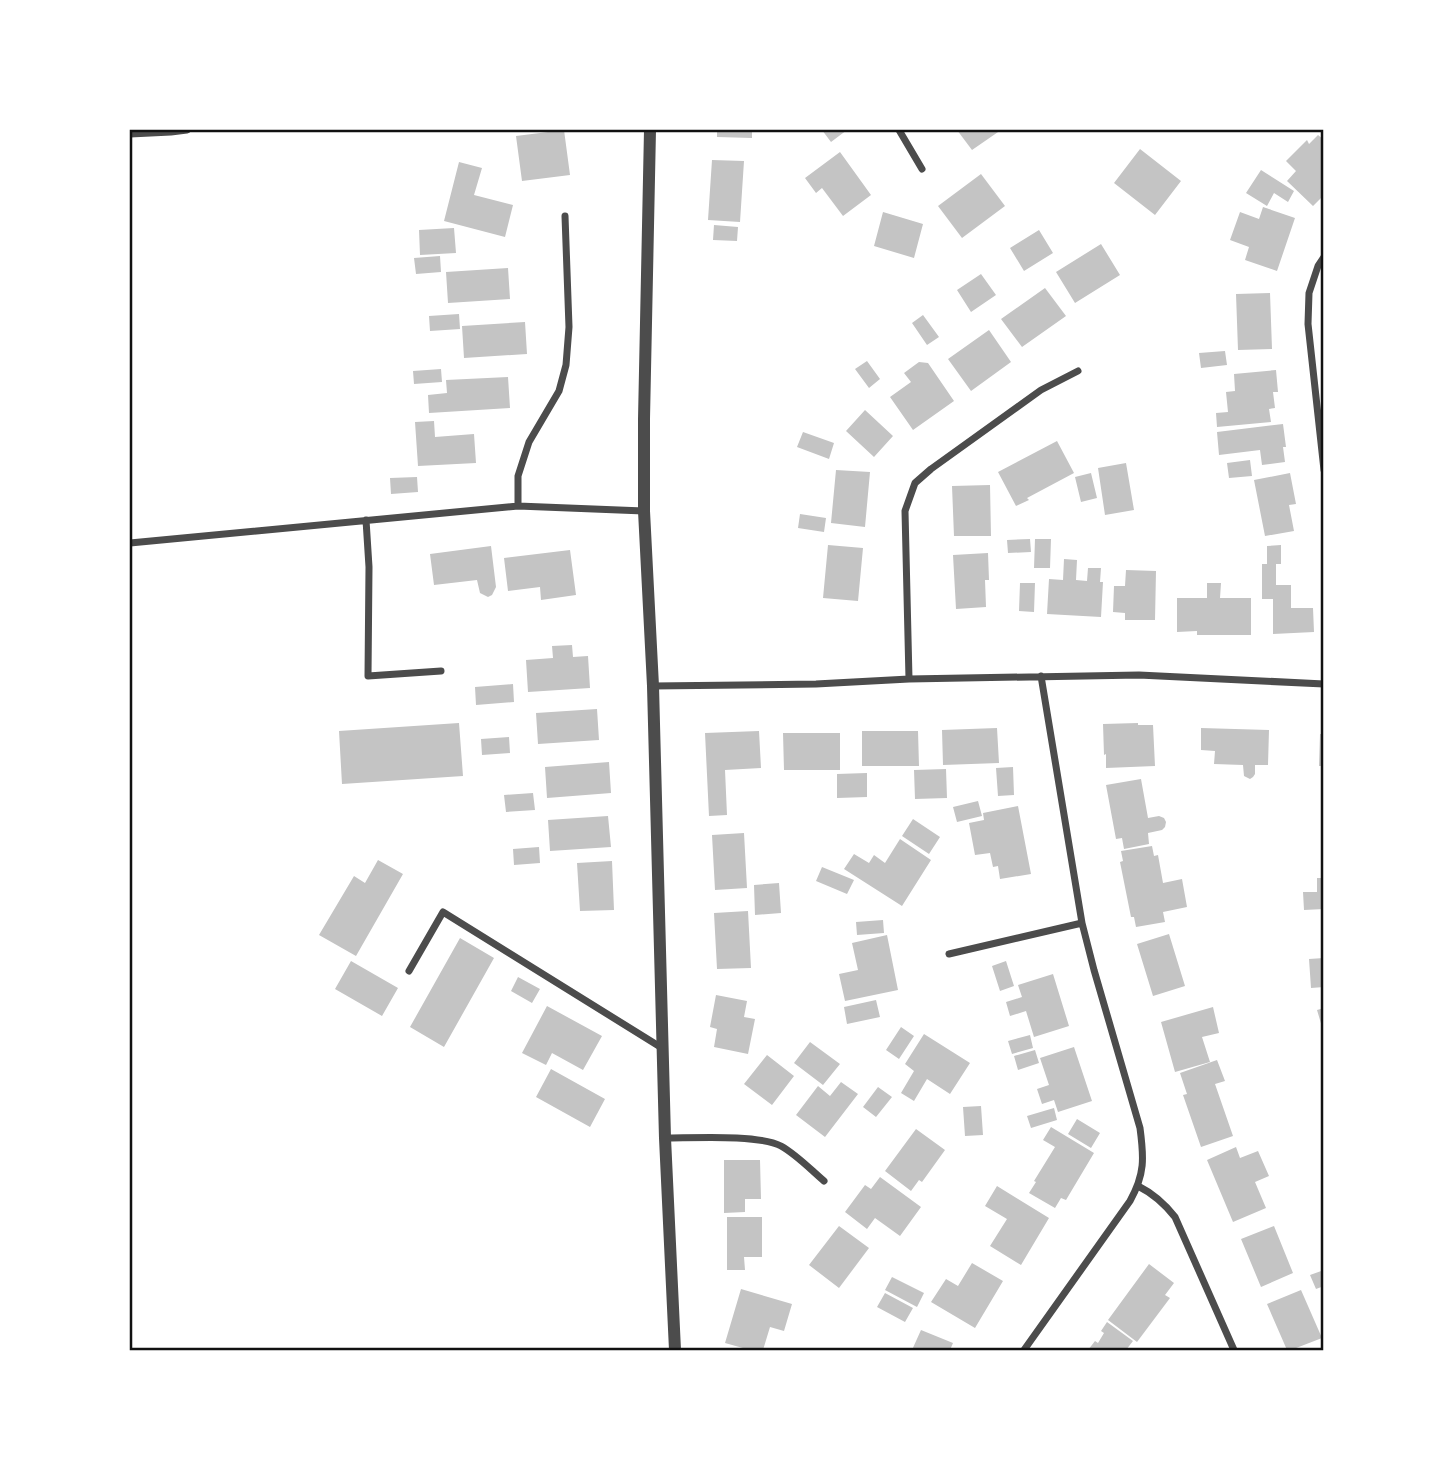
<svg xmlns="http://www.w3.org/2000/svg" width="1453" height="1480" font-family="'Fira Sans',sans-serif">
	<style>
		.building { fill: #c4c4c4 }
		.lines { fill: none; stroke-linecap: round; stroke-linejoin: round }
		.minor { stroke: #4c4c4c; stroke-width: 7 }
		.tertiary { stroke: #4c4c4c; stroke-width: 12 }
		.neatline { fill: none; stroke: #111; stroke-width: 2.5 }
	</style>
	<rect width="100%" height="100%" fill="#fff"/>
	<path class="building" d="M564,130L570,175L522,181L516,136Z
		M717,130H752V138L717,137Z
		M822,130H847L831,142Z
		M957,130H1001L972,150Z
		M1318,135L1324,140V195L1313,206L1287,181L1296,171L1286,161L1307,140L1309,144Z
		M1140,149L1181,181L1155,215L1114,183Z
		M840,152L871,195L843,216L822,188L816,193L805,178Z
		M712,160L744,161L740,222L708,220Z
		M459,162L482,168L474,195L513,205L505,237L444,221Z
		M1261,170L1294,191L1288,202L1274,193L1267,206L1246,193Z
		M981,174L1005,206L962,238L938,206Z
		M1263,207L1295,218L1277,271L1245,260L1249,247L1230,240L1240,212L1259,219Z
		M883,212L923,224L914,258L874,246Z
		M714,225L738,227L737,241L713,240Z
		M454,228L456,253L420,255L419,230Z
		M1039,230L1053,253L1024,271L1010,248Z
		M1101,244L1120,275L1075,303L1056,272Z
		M440,256L441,272L416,274L414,258Z
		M508,268L510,299L448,303L446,272Z
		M981,274L996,295L971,312L957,290Z
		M1045,288L1066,316L1022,347L1001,319Z
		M1270,293L1272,349L1238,350L1236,294Z
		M459,314L460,329L430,331L429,316Z
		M923,315L939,337L927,345L912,323Z
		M525,322L527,354L464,358L462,326Z
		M989,330L1011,362L971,391L948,359Z
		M1225,351L1227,365L1201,368L1199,353Z
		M867,361L880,379L869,388L855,369Z
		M919,362L928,363L954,401L913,430L890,397L911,382L904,373Z
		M441,369L442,382L414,384L413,371Z
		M1276,370L1278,392H1273L1275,408L1269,409L1271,422L1217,427L1216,413L1228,412L1226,392L1235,391L1234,374Z
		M508,377L510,408L429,413L428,395L447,393L446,380Z
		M865,410L893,436L874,457L846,431Z
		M434,421L435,437L474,434L476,463L418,466L415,422Z
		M1283,424L1286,447H1283L1285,462L1262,465L1260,450L1219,455L1217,432Z
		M803,432L834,443L829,459L797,447Z
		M1057,441L1074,473L1027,498L1029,500L1016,506L998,472Z
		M1250,460L1252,476L1229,478L1227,463Z
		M1126,463L1134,510L1105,515L1098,468Z
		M836,470L870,472L865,527L831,523Z
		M1091,473L1097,498L1081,502L1075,477Z
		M1290,473L1296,504L1289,505L1294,531L1265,536L1254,480Z
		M417,477L418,492L391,494L390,478Z
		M990,485L991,536H954L952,486Z
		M800,514L826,518L824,532L798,528Z
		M1030,539L1031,552L1008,553L1007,540Z
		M1035,539H1051L1050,568H1034Z
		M828,545L863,548L858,601L823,598Z
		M1281,545V564H1276V585H1291V608H1313L1314,632L1273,634V599H1262V564H1267V546Z
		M491,546L496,587L492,595L488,597L480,593L477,580L434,585L430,554Z
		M570,550L576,595L541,600L540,587L508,591L504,558Z
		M988,553L989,580H985L986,607L956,609L953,555Z
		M1064,559L1077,560L1076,580L1087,581L1088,568H1101L1100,582H1103L1101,617L1047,614L1049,579L1063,580Z
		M1126,570L1156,571L1155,620H1125V613L1113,612L1114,586H1125Z
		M1020,583H1035L1034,612L1019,611Z
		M1207,583H1221L1220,598H1251V635H1197V631L1177,632V598H1207Z
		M572,645L573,657L588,656L590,688L528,692L526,660L553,658L552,646Z
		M513,684L514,702L476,705L475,687Z
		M597,709L599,740L538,744L536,713Z
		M459,723L463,776L342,784L339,731Z
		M1138,723V725H1153L1155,766L1106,768V754L1104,755L1103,724Z
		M997,728L999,763L943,765L942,730Z
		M1201,728L1269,730L1268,765H1255V774L1253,777L1250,779L1244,776L1243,765L1214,764L1215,751L1201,750Z
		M759,731L761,768L725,770L727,815L709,816L705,733Z
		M862,731H918L919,766H862Z
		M783,733H840V770H784Z
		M1320,734H1324V766H1319Z
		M509,737L510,753L482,755L481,739Z
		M609,762L611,793L547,798L545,767Z
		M1013,767L1014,795L998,796L996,768Z
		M946,769L947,798L915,799L914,770Z
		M867,773V797L837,798V774Z
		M1141,779L1148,818L1159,816L1164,818L1166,822L1165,827L1162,830L1148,833L1149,844L1124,849L1122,838L1116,839L1106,785Z
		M533,793L535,810L506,812L504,795Z
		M978,801L982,816L957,822L953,807Z
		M1018,806L1031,874L1000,879L998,866L993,867L990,853L975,855L969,823L984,820L983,813Z
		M608,816L611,847L550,851L548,820Z
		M913,819L940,837L929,854L902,836Z
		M744,833L747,888L715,890L712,835Z
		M900,839L931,860L902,906L844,869L854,854L869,863L874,855L885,863Z
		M1152,846L1154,856L1158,855L1163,883L1182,879L1187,907L1163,912L1165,922L1136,927L1134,917H1131L1120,862L1123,861L1121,851Z
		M539,847L540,863L514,865L513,849Z
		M378,860L403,874L356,956L319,935L354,876L365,883Z
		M612,861L614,910L580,911L577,863Z
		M822,867L854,880L847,894L816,881Z
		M1317,878H1324V909L1304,910L1303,892H1317Z
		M779,883L781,913L755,915L754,885Z
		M748,911L751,968L717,969L714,913Z
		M883,920L884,933L857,935L856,922Z
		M1169,934L1185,986L1153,996L1137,944Z
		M887,935L898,990L845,1001L839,974L858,970L852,943Z
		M460,938L494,958L444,1047L410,1027Z
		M1324,958V987L1311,988L1309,959Z
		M351,961L398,988L382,1016L335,989Z
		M1006,961L1014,986L1000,991L992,966Z
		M1053,974L1069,1026L1034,1037L1026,1011L1010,1016L1006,1002L1022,997L1018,985Z
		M518,977L540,989L532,1003L511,991Z
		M716,995L747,1001L744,1017L755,1019L748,1054L714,1047L717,1029L710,1027Z
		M876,1000L880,1017L847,1024L844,1007Z
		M547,1006L602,1036L583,1070L552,1053L546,1065L522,1053Z
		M1213,1007L1219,1033L1202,1037L1210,1062L1175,1072L1161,1022Z
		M1324,1008V1030H1323L1317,1010Z
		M901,1027L914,1036L899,1059L886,1050Z
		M924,1034L970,1063L950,1094L927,1079L914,1101L901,1093L914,1071L905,1064Z
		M1030,1035L1033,1048L1012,1054L1008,1041Z
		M810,1042L840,1064L823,1085L794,1063Z
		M1074,1047L1092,1101L1058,1112L1054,1100L1042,1104L1037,1089L1049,1085L1040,1058Z
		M1035,1050L1039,1063L1018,1070L1014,1056Z
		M767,1055L794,1076L772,1105L744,1084Z
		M1217,1060L1225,1081L1215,1084L1233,1136L1201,1147L1183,1095L1187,1094L1180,1073Z
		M551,1069L605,1099L590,1127L536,1097Z
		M841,1082L858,1094L825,1137L796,1115L818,1086L830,1096Z
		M878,1087L892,1097L876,1117L863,1107Z
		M981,1106L983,1135L965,1136L963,1107Z
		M1054,1108L1057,1120L1031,1128L1027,1116Z
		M1077,1119L1100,1133L1091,1148L1068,1134Z
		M1051,1127L1094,1153L1066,1200L1061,1198L1055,1208L1029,1193L1036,1182L1034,1181L1055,1147L1043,1140Z
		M916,1129L945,1150L922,1182L919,1180L911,1191L885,1171Z
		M1236,1147L1240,1158L1258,1151L1269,1176L1255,1182L1266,1208L1233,1222L1207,1160Z
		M724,1160H760L761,1199H745V1212L724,1213Z
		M880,1177L921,1207L900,1236L875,1218L867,1229L845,1212L865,1185L871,1189Z
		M997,1186L1049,1218L1021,1265L990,1246L1007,1219L985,1206Z
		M727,1217H762V1257H744L745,1270H727Z
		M839,1226L869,1248L839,1288L809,1265Z
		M1274,1226L1293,1273L1261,1287L1241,1239Z
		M972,1263L1003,1281L975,1328L931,1302L946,1279L958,1286Z
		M1149,1264L1174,1283L1165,1295L1170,1298L1137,1342L1108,1320Z
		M1324,1270V1286L1316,1289L1310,1275Z
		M892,1277L924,1293L917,1307L885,1290Z
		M741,1289L792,1304L784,1331L770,1327L763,1350H750L725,1343Z
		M1301,1290L1322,1338L1291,1350H1287L1267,1304Z
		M885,1293L913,1308L905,1322L877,1307Z
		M1107,1322L1133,1341L1126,1350H1088L1095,1341L1098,1343L1104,1333L1101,1331Z
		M921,1330L953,1343L950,1350H912Z"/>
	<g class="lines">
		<path class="minor" d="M899,130L922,169
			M130,134L171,132L187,130
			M1324,257L1318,266L1309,293L1308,324L1324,470
			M518,506V476L529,442L559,391L566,365L569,327L565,216
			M366,520L369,567L368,676L441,671
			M130,543L518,506L644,511
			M909,679L905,511L915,483L931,469L1041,390L1078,371
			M653,686L816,684L909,679L1139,675L1324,684
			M949,954L1082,923
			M409,971L443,912L662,1048
			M665,1138C693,1138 758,1134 781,1146C797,1155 811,1170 824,1181
			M1138,1186C1154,1194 1164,1203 1175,1217L1234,1350
			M1024,1350L1130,1201C1145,1174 1144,1158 1140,1128L1094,970L1082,923L1041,676"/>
		<path class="tertiary" d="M650,130L644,419V511L653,686L665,1138L675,1350"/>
	</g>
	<rect width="1453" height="1480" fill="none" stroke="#ffffff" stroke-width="262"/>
	<rect x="131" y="131" width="1191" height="1218" class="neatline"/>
</svg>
